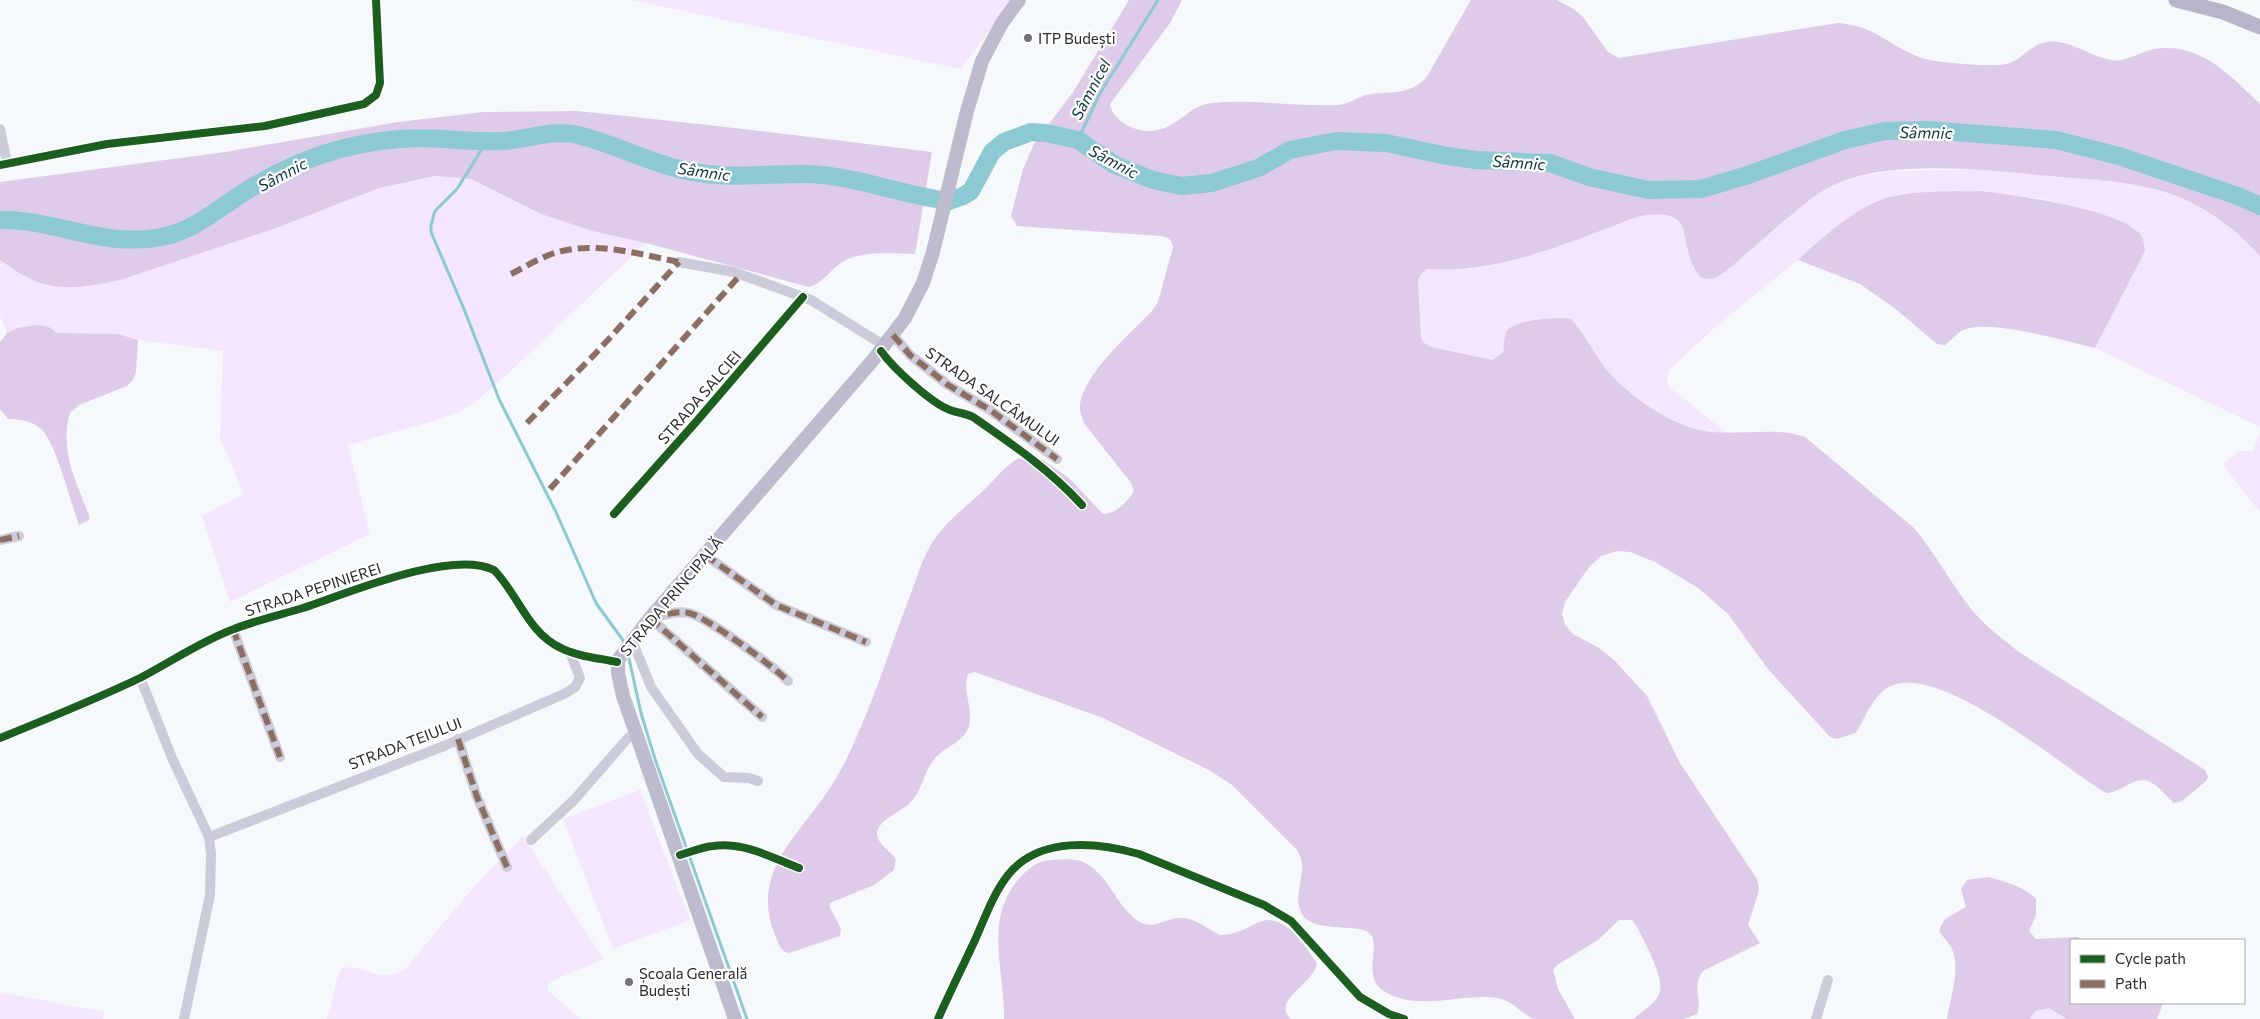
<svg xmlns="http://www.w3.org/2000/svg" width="2260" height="1019" font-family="Commissioner,sans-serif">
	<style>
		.green { fill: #f4e7fd }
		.forest { fill: #decae9 }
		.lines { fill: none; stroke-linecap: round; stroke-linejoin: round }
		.stream { stroke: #8cc9d3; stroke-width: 3 }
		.river { stroke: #8cc9d3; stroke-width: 18 }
		.minor { stroke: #cccbd9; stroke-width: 10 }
		.major { stroke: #bdbbcd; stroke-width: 14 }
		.highway { stroke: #b8b5ca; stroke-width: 15 }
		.quiet { stroke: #8d6e63; stroke-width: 6; stroke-dasharray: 12 6; stroke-linecap: butt }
		.cycleway-casing { stroke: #fff; stroke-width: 11 }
		.cycleway { stroke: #1b5e20; stroke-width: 8 }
		.poi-dot { fill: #717275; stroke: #fff; stroke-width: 2 }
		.labels { text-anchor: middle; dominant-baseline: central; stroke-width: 4.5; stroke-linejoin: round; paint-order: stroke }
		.poi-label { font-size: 15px; fill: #292a2d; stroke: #fff; text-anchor: start }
		.street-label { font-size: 15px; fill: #292a2d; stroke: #fff }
		.water-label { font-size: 16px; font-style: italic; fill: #0b363b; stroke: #fff }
	</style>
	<rect width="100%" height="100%" fill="#f6f9fc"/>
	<path class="green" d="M630,0H1011L961,69Z
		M1987,169C2053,176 2124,174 2187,201C2214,212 2236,233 2257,253L2260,256V427L2095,348L2144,251V240L2116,219L2043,199L1981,191L1871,203L1818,241L1798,260L1720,323L1669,370L1667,379L1669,387L1727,433C1717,433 1706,433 1697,431C1669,425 1621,388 1604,366C1592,350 1584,333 1571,319L1506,333C1504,344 1505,355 1493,360L1431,347L1423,342L1421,337L1418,281L1420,274L1427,269C1500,275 1570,242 1637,217C1689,207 1683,229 1694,270L1726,271L1818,193L1837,183L1861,176L1895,171Z
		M435,176L471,179L541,214L592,231L646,243L511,371L475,402L459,412L434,421L348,445L370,534L230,602L202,516L244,494L220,439L223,351L138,340L118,334L57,333L53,330L17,328L7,333L0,316V260L94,285L120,280L279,227L379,188Z
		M2260,433V512L2222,464L2239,451H2253Z
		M640,790L690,920L613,949L563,819Z
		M523,836L604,959L554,980L548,985L547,990L581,1019H327L338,975L342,968C366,963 377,986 405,969L472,889Z
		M0,992L105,1012L103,1019H0Z
		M2049,1008L2067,1019H2030L2035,1011Z"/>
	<path class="forest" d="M1129,0H1182L1170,23L1110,104C1112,119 1131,130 1147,131C1179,131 1185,106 1212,103C1253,99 1295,107 1337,105C1347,105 1356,98 1366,95C1391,90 1406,97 1426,78L1471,0H1557L1572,8L1583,17L1608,52L1619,58L1838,23C1849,24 1860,26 1870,31C1893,42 1909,57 1935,61C1952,63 1996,68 2010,63C2022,58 2030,47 2042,43C2066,36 2088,56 2111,60C2126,63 2139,52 2154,49C2200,42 2230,75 2260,104V256C2240,234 2214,213 2188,201C2144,181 2097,180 2050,176C1989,170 1892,159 1836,184C1816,192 1801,208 1784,221C1765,238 1746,254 1726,271L1713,279L1701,278C1673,246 1704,204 1637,217C1570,242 1500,274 1427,269L1421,274L1418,281L1421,337L1423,342L1431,347L1493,360L1503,352C1504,346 1504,338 1506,332C1513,319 1558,317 1571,319C1584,333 1592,350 1603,365C1625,394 1674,429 1711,432C1742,435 1776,427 1805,437L1914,528C1936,554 1951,584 1972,610C1985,626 2003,639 2019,652L2205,770L2208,777L2206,781L2182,801L2174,803C2167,797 2159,786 2150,782C2136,774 2122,793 2106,793C2064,769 1934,655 1885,689C1872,699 1864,719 1856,733L1837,739L1830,737L1768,669L1728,614L1698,588L1655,562L1630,552L1617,551L1601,556L1589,567L1565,602L1562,614L1565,625L1573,634L1599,648L1615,661L1647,696L1680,763L1757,879L1759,888L1758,894L1748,925L1760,943L1703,971C1691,988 1703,998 1697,1014L1684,1019H1633C1641,1012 1655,1004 1659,994C1666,979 1644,942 1637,927L1632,920H1619L1598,940L1557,965L1553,970L1558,989L1575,1019C1565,1019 1542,1019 1534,1019C1521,1014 1512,1000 1497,998C1462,992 1414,1014 1381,989C1361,973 1385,939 1366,931C1349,924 1308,933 1300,910C1295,897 1303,878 1302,864C1302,860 1299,854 1297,850L1232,785L1209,770L1103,718L975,672L968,674C961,693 978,716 965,734C958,743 947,747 938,755C924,768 923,791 909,804C900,812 876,821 877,835C878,844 891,852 896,859L894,870L874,885L830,903V907L841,929L840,936L789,953C779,951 778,941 774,933C754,878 788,845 818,805C829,791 838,775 846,760C871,709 888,654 908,601C915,584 920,564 929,548C943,522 968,506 988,486C1002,472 1013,456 1034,454L1069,478L1103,514C1114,515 1129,501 1134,491L1131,483L1084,423C1082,417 1079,411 1080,404C1085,372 1130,334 1152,311L1158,302L1173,247C1171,240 1169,237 1161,236L1017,226L1011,216L1023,169L1034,144L1073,92Z
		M577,111C695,123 814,137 932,152L915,254C893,254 864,250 844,261C831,268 824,283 809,287L646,243L592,231L541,214L471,179L435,176L379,188L279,227L120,280C85,287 56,294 23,275C15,271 8,265 0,260V182L225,152L398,122L484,112Z
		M1981,191C2015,195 2117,209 2139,233C2144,238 2144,244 2145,251L2095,348C2068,342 1982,316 1960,332C1954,336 1951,341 1945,345L1937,344L1897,310L1860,284L1798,260C1818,241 1847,216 1871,204C1900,189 1949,192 1981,191Z
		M38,325L49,327L57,333L118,334L138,340L136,372L133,380L127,386L79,405L70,413C59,449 76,482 89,515V520L79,525C71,504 56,442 41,429C32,421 20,419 8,419L0,409V342L7,333L17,328Z
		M1068,859C1073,860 1079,860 1083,862C1108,873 1116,906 1138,921C1153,931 1167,917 1182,918C1198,919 1207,929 1220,935C1235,935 1244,929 1257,923C1284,910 1303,944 1317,963C1316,982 1270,1001 1291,1019H1004C1005,972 984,922 1017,881C1024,873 1031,866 1041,862C1049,859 1060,860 1068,859Z
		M1989,877C2006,882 2023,886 2036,899V915L2029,931L2036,939L2077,937L2086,940H2071V1003H2163L2157,1019H2067L2049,1008L2035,1011L2030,1019H1947C1950,998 1961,969 1952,949C1949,942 1942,937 1939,930L1945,919L1966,907L1961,889L1967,880Z"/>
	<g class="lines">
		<path class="stream" d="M1078,140L1099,95L1158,0
			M487,141L457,189L435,211L431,225V232L464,309L499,399L556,512L596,603L622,639L625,646
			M628,654L641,713L655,759L747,1019"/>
		<path class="river" d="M0,220C58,219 105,250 166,236C194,230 219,208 243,193C291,162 343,143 400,139C435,136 469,143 504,141C530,139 556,128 582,136C622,147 658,167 700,173C736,179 772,173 808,174C856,176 902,195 949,201L963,196L971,191L992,152L1004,142L1031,132L1046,133L1078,140L1115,165L1153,180L1181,186L1212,183L1258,168L1290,150L1336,141L1386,143L1447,156L1476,160L1550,163L1589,177L1648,190L1701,189L1745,176L1845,140L1885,131L1928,130L2056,140L2119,156L2238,196L2260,206"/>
		<path class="minor" d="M0,129L7,163
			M0,165L107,144L265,126L364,104L376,95L380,83L376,0
			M679,262L734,272L811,300L885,346
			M893,335L910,355L948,385L990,410L1057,459
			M881,351C893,368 931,403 950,410C958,413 965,413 973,417C1012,444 1050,470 1082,505
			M614,514L696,422L803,297
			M0,540L19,536
			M705,555L776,605L866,642
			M650,618C663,616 676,610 689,613C708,618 773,666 788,681
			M650,618L762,717
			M233,629L280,757
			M632,640L651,687L698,754L724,777L749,778L758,781
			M140,677L172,758L209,837L211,854L210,895L184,1019
			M0,738C47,719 94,700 140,678C171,662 201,641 234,629C257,620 280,615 303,608C348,593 451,549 494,570C518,594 528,633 561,648C578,657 599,658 617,662
			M458,739L477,797L507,867
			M209,837L444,746L566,693L575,687L580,678L570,652
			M531,840L574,800L628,738L636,734
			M680,855C691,852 702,847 713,846C744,842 771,857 799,868
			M938,1019C950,992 963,966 975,940C985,918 993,894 1008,875C1039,836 1097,842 1139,854L1264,905L1291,921L1360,997L1389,1014L1404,1019
			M1816,1019L1828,980"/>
		<path class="major" d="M735,1019L623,696L618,673V660L650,618L873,360L905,318L923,283L933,252L967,111L982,61L1002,23L1019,0"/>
		<path class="highway" d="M2176,0L2223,12L2260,27"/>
		<path class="quiet" d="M511,274C523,268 536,260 549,255C591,239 637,254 679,262
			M893,335L910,355L948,385L990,410L1057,459
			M527,423L595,354L679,262
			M550,489L741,274
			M0,540L19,536
			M705,555L776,605L866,642
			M650,618C663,616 676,610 689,613C708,618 773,666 788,681
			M650,618L762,717
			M233,629L280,757
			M458,739L477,797L507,867"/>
		<g class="cycleway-casing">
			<path id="cycleway" d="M0,165L107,144L265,126L364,104L376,95L380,83L376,0
				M881,351C893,368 931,403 950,410C958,413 965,413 973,417C1012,444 1050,470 1082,505
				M614,514L696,422L803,297
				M0,738C47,719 94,700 140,678C171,662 201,641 234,629C257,620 280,615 303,608C348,593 451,549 494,570C518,594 528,633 561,648C578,657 599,658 617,662
				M680,855C691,852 702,847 713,846C744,842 771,857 799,868
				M938,1019C950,992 963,966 975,940C985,918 993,894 1008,875C1039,836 1097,842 1139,854L1264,905L1291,921L1360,997L1389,1014L1404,1019"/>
		</g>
		<use href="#cycleway" class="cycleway"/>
	</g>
	<g class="poi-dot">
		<circle cx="1028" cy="38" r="5"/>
		<circle cx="629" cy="982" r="5"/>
	</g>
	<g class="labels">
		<g class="poi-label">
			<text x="1038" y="38">ITP Budești</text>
			<text x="639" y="973">Școala Generală<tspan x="639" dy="17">Budești</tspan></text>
		</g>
		<g class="street-label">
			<text transform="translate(993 396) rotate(35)">STRADA SALCÂMULUI</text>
			<text transform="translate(699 397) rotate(-49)">STRADA SALCIEI</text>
			<text transform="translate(313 589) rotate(-18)">STRADA PEPINIEREI</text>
			<text transform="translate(671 596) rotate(-50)">STRADA PRINCIPALĂ</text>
			<text transform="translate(405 743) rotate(-21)">STRADA TEIULUI</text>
		</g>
		<g class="water-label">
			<text transform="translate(1090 89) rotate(-62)">Sâmnicel</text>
			<text transform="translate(1926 132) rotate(1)">Sâmnic</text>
			<text transform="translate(1114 161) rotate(28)">Sâmnic</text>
			<text transform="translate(1519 162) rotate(4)">Sâmnic</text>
			<text transform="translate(704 171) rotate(8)">Sâmnic</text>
			<text transform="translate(282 174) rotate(-28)">Sâmnic</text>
		</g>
	</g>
	<rect x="2070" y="939" width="175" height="65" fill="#ffffff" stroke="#a9aaab"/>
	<rect x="2080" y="955" width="25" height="8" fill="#1b5e20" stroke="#a9aaab"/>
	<text x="2115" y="964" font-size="15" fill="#292a2d">Cycle path</text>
	<rect x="2080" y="980" width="25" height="8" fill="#8d6e63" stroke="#a9aaab"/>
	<text x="2115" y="989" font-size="15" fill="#292a2d">Path</text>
</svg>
